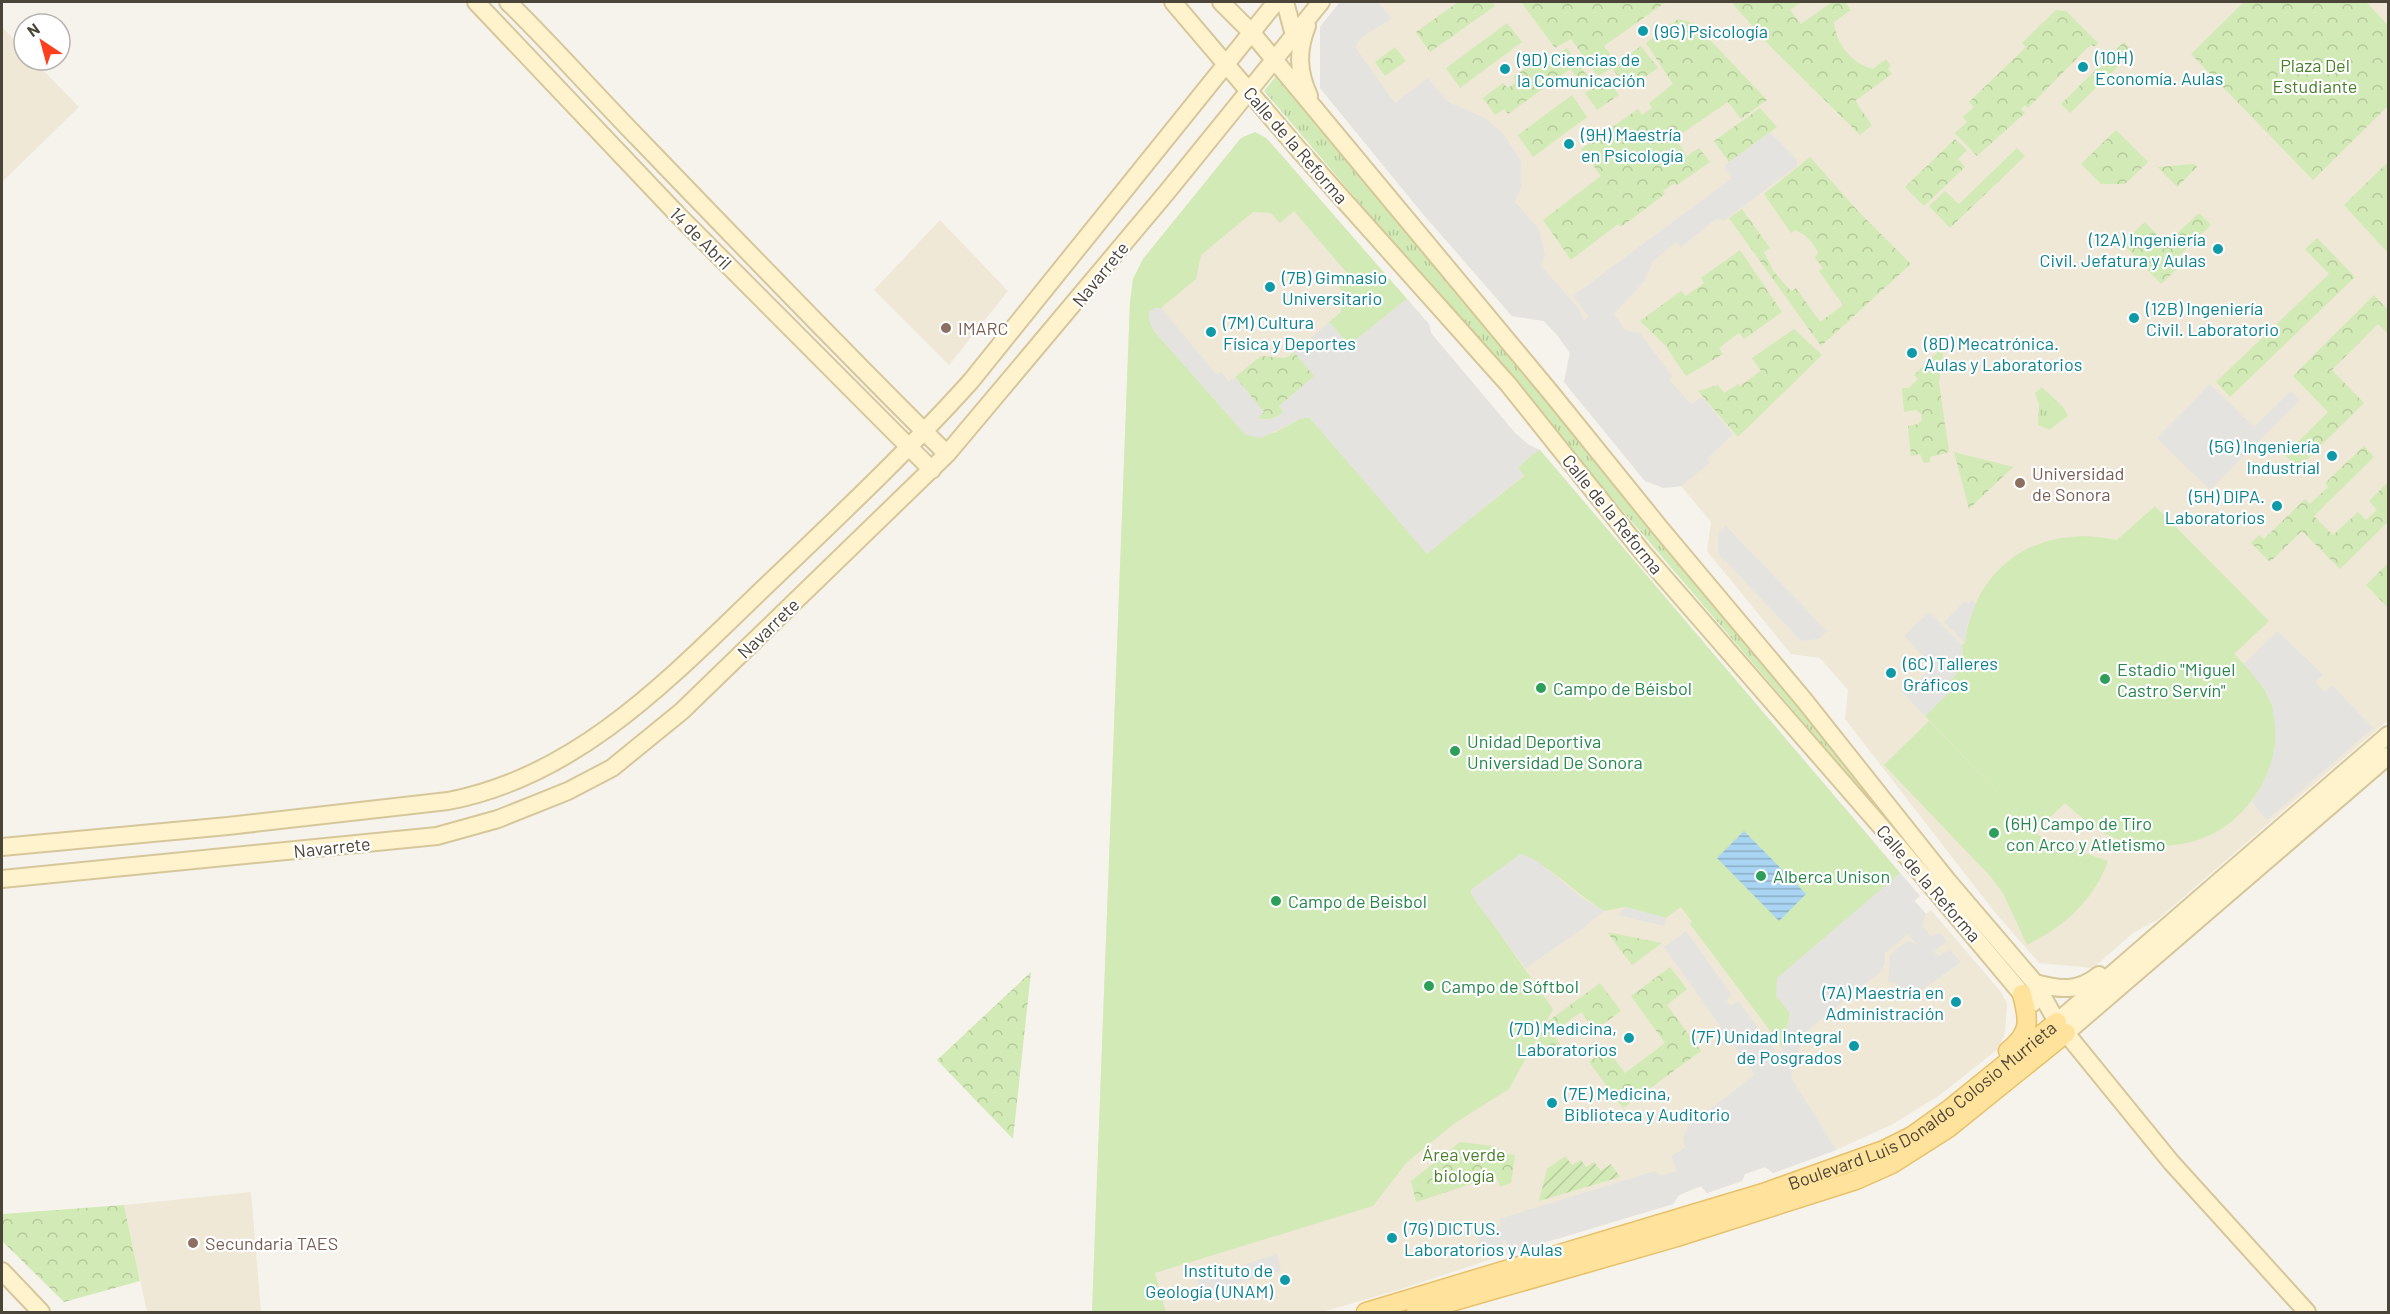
<svg xmlns="http://www.w3.org/2000/svg" width="2390" height="1314" font-family="Barlow,sans-serif">
	<style>
		.education { fill: #efe8d6 }
		.grass { fill: url(#grass-tufts) }
		.park { fill: url(#park-crowns) }
		.garden { fill: url(#garden-furrows) }
		.pitch { fill: #d2eab5 }
		.parking { fill: #e5e3e0 }
		.water { fill: url(#water-rules) }
		.lines { fill: none; stroke-linecap: round; stroke-linejoin: round }
		.secondary-casing { stroke: #d6c79b; stroke-width: 20 }
		.primary-casing { stroke: #e6c16a; stroke-width: 21 }
		.secondary { stroke: #fff3cd; stroke-width: 16 }
		.primary { stroke: #ffe39c; stroke-width: 18 }
		.culture-dot { fill: #0f9aa8; stroke: #fff; stroke-width: 2 }
		.education-dot { fill: #8d6e63; stroke: #fff; stroke-width: 2 }
		.leisure-dot { fill: #2e9e5b; stroke: #fff; stroke-width: 2 }
		.labels { text-anchor: middle; dominant-baseline: central; stroke-width: 4.5; stroke-linejoin: round; paint-order: stroke }
		.culture-label { font-size: 18px; fill: #0d838f; stroke: #fff; text-anchor: start }
		.park-label { font-size: 18px; fill: #4a7f2a; stroke: #fff }
		.street-label { font-size: 18px; fill: #4b4439; stroke: #fff }
		.education-label { font-size: 18px; fill: #785e54; stroke: #fff; text-anchor: start }
		.leisure-label { font-size: 18px; fill: #27864d; stroke: #fff; text-anchor: start }
	</style>
	<defs>
		<pattern id="grass-tufts" width="24" height="20" patternUnits="userSpaceOnUse" patternTransform="scale(1.5)"><rect width="24" height="20" fill="#d2eab5"/><path d="M3 7l-1-3M5 7V3M7 7l1-3M15 17l-1-3M17 17v-4M19 17l1-3" fill="none" stroke="#b6ca9c"/></pattern>
		<pattern id="park-crowns" width="20" height="18" patternUnits="userSpaceOnUse" patternTransform="scale(1.5)"><rect width="20" height="18" fill="#d2eab5"/><path d="M2 6a3 3 0 1 1 6 0M12 15a3 3 0 1 1 6 0" fill="none" stroke="#b6ca9c"/></pattern>
		<pattern id="garden-furrows" width="10" height="10" patternUnits="userSpaceOnUse" patternTransform="scale(1.5)"><rect width="10" height="10" fill="#d2eab5"/><path d="M-1 1l2-2M0 10L10 0M9 11l2-2" fill="none" stroke="#b6ca9c"/></pattern>
		<pattern id="water-rules" width="6" height="5" patternUnits="userSpaceOnUse" patternTransform="scale(1.5)"><rect width="6" height="5" fill="#a9d4f2"/><path d="M0 2.5h6" fill="none" stroke="#8caec5"/></pattern>
	</defs>
	<rect width="100%" height="100%" fill="#f6f3ec"/>
	<path class="education" d="M1340,2H2388V720L2157,920L2133,933L2093,968L2039,963L1993,910L1845,719L1848,690L1820,658L1791,654L1707,551L1711,522L1681,486L1664,488L1645,481L1564,382L1570,353L1558,336L1544,321L1512,316L1423,214L1320,88V27Z
		M2,27L24,50V60H33L79,107L2,182Z
		M1255,132L1266,138L1277,150L1429,324L1431,333L1515,433L1529,445L1540,450L1920,896L1915,901L1926,914L1931,910L2001,992L2007,1003L2005,1033L1998,1049L1940,1095L1891,1125L1836,1150L1773,1173L1765,1167L1762,1168L1745,1174L1742,1181L1707,1193L1701,1186L1679,1195L1673,1204L1510,1253L1395,1291L1322,1312H1092L1130,302L1133,279L1143,259L1241,138Z
		M940,220L1008,291L949,365L874,290Z
		M251,1192L261,1312H147L124,1205Z"/>
	<path class="grass" d="M1280,71L1900,832L1898,833L1264,91Z
		M2042,387L2063,407L2068,416L2049,430L2038,425L2039,405L2035,393Z"/>
	<path class="park" d="M1458,2H1492L1495,6L1430,52L1416,32Z
		M1521,2H1666L1604,46L1617,63L1641,46L1658,68L1627,89L1612,68L1598,76L1571,39L1555,48Z
		M1731,2H1802L1790,10L1801,24L1832,2H1845L1851,10L1834,22C1836,44 1851,63 1873,69L1886,59L1891,66L1888,68L1892,74L1855,101L1872,125L1860,135L1771,47Z
		M2244,2H2366L2388,25V106L2313,180L2191,54Z
		M2056,10L2066,11L2098,43L2094,47L2091,44L2028,108L2025,105L2021,109L2025,113L1977,156L1955,133L1967,122L1963,117L1974,107L1969,102L2026,47L2022,43Z
		M1678,19L1694,23L1767,100L1741,119L1728,102L1675,138L1687,156L1699,148L1710,162L1677,185L1675,183L1663,191L1665,194L1621,227L1618,224L1571,260L1543,220L1601,176L1581,149L1638,109L1642,115L1652,108L1649,103L1673,84L1646,43Z
		M1507,23L1522,42L1460,88L1446,68Z
		M2124,42L2133,52L2070,113L2061,104Z
		M1395,47L1406,61L1385,76L1375,62Z
		M1567,48L1591,81L1584,86L1570,69L1508,114L1504,109L1495,115L1483,98L1503,83L1508,88L1516,82L1513,77L1536,61L1540,66Z
		M1607,78L1619,95L1597,110L1585,93Z
		M1572,95L1587,117L1533,157L1518,135Z
		M1760,108L1777,127L1729,162L1714,141Z
		M2116,130L2148,162L2125,184H2101L2081,164Z
		M1955,139L1967,150L1958,159L1965,167L1924,206L1905,187Z
		M2017,148L2025,156L1950,228L1929,206L1945,191L1959,204Z
		M1810,157L1857,210L1911,264L1821,346L1729,218L1742,209L1770,248L1764,252L1774,272L1791,291L1796,288L1820,322L1843,305L1819,271L1823,268L1815,258L1818,252C1812,242 1806,234 1795,230L1791,233L1764,194Z
		M2388,162V253L2344,205Z
		M2194,164L2197,167L2177,187L2158,167Z
		M2199,213L2211,225L2177,258L2182,264L2161,284L2122,243L2145,222L2166,244Z
		M2317,238L2355,277L2230,397L2216,382L2329,274L2305,249Z
		M1740,250L1782,312L1744,339L1739,333L1719,348L1723,354L1686,376L1665,345L1640,321L1681,291L1686,296L1704,283L1701,278Z
		M2374,295L2388,310V334L2378,324L2332,370L2364,403L2298,468L2285,455L2328,412L2293,376Z
		M1794,329L1822,355L1738,437L1698,391L1718,385L1724,393L1738,384L1740,386L1761,371L1752,358Z
		M1944,346L1939,383L1949,452L1930,457V462L1924,463L1920,454L1911,456L1908,426L1918,424L1922,420L1921,414L1916,410L1904,412L1902,388H1909L1918,379L1914,375Z
		M1294,352L1315,376L1279,406L1284,412C1275,419 1268,421 1257,418L1264,412L1235,377L1261,356L1286,358Z
		M2364,446L2374,457L2314,516L2333,535L2358,512L2366,520L2377,510L2369,501L2388,482V522L2340,569L2302,531L2270,562L2251,543L2259,535L2264,539L2305,499L2310,504L2328,487L2325,483Z
		M1954,452L2013,467L1969,509Z
		M2388,563V608L2366,585Z
		M1607,932L1662,943L1632,965Z
		M1670,967L1687,989L1667,1005L1701,1051L1623,1108L1589,1062L1607,1049L1625,1073L1665,1043L1631,996Z
		M1031,972L1013,1139L937,1060Z
		M1600,983L1621,1011L1595,1030L1581,1012L1552,1033L1569,1056L1540,1052L1535,1045L1547,1022Z
		M1460,1142L1493,1146L1507,1154L1515,1155L1511,1183L1500,1187L1496,1176L1416,1202L1411,1181Z
		M124,1205L140,1281L64,1302L2,1241V1214Z"/>
	<path class="garden" d="M1565,1156L1572,1165L1581,1160L1586,1167L1594,1162L1601,1171L1611,1164L1620,1177L1539,1201L1547,1169Z"/>
	<path class="pitch" d="M1255,132L1266,138L1277,150L1407,299L1349,345L1329,322L1341,312L1342,291L1335,282L1346,272L1294,211L1280,223L1271,213L1253,212L1201,255L1196,279L1161,308H1155L1149,320L1154,331L1246,435L1274,433L1300,419L1309,417L1427,553L1524,476L1518,468L1530,456L1540,450L1900,873L1776,995L1790,1013L1783,1048L1690,924L1692,922L1681,907L1666,918L1625,907L1604,911C1575,893 1552,867 1521,854L1472,889L1471,893L1553,1009L1509,1089L1455,1123L1407,1162L1373,1206L1155,1273L1166,1312H1092L1130,302L1133,279L1143,259L1241,138Z
		M2155,506L2269,621L2234,654C2249,669 2265,685 2272,705C2288,756 2254,817 2206,837C2179,848 2145,849 2117,839C2097,832 2080,816 2065,803L2035,832L2044,839L2108,861C2093,901 2065,926 2027,945L2003,893L1990,876L1884,765L1929,721L2034,830L1925,716L1952,689L1948,684L1953,669L1963,660L1962,645L1965,643C1975,563 2042,523 2117,540Z"/>
	<path class="parking" d="M1340,2H1378L1392,18L1362,37L1355,47L1395,103L1428,78L1448,102L1487,119L1505,136L1521,161V187L1515,202L1539,229L1545,256L1541,266L1579,309L1584,321L1588,316L1573,296L1732,178L1724,166L1770,132L1797,160V166L1725,220L1716,219L1681,247L1676,242L1653,261L1645,280L1614,314L1625,330L1640,333L1672,376L1670,381L1691,404L1702,397L1733,434L1707,459L1710,463L1681,486L1664,488L1645,481L1564,382L1570,353L1558,336L1544,321L1512,316L1423,214L1320,88V27Z
		M1407,299L1429,324L1431,333L1515,433L1529,445L1540,450L1530,456L1518,468L1524,475L1427,554L1309,417L1300,419L1261,438L1246,435L1154,331L1149,320V312L1155,308H1161L1217,375L1221,372L1229,382L1235,377L1264,412L1258,418L1265,420L1278,417L1283,412L1279,406L1314,376L1294,352L1329,322L1349,345Z
		M2210,384L2254,427L2291,391L2300,400L2210,490L2157,438Z
		M1725,525L1827,631L1818,639L1801,641L1718,553V534Z
		M1972,600L1976,604L1967,627L1965,643L1944,622L1965,601L1968,604Z
		M1929,612L1962,645L1963,660L1953,669L1957,674L1948,683L1953,689L1925,716L1902,692L1911,682L1914,685L1933,666L1904,636Z
		M2278,631L2323,675L2315,682L2322,690L2325,692L2332,685L2373,728L2267,820L2252,802L2263,783L2271,764L2275,745V725L2272,705L2263,687L2244,664Z
		M1521,854L1537,861L1581,897L1604,911L1582,929L1526,968L1477,903L1471,893L1472,889Z
		M1900,873L1920,896L1914,901L1926,914L1922,926L1931,936L1940,933L1947,941L1933,952L1939,956L1950,950L1961,962L1925,988L1914,994L1895,991L1896,983L1888,982L1890,954L1908,941L1916,944L1908,934L1885,953V963L1879,973L1803,1034L1791,1077L1836,1150L1773,1173L1765,1167L1762,1168L1745,1174L1742,1181L1707,1193L1701,1186L1679,1195L1673,1204L1510,1253L1505,1239L1497,1250L1489,1251L1480,1247L1477,1234L1486,1224L1493,1223L1501,1227L1499,1219L1655,1171L1660,1176L1677,1171L1671,1156L1685,1148L1683,1137L1689,1125L1755,1075L1664,947L1686,931L1732,995L1726,1001L1731,1006L1738,1001L1776,1051L1772,1054L1775,1058L1782,1051L1790,1014L1776,995L1777,978Z
		M1625,907L1666,918L1664,926L1618,915Z
		M1277,1254L1281,1271L1202,1293L1197,1280Z"/>
	<path class="water" d="M1744,831L1806,894L1779,921L1717,858Z"/>
	<g class="lines">
		<g class="secondary-casing">
			<path id="secondary" d="M476,2L677,214L932,470
				M508,2C553,46 595,94 639,139C741,245 843,351 947,454
				M1173,2L1299,150L1508,384L1643,553L1897,845L2022,994L2033,1003
				M1221,2L1252,33L1551,393L1660,528L1804,700L1947,880L2035,983L2057,1022L2171,1162L2307,1312
				M1285,2L1294,35
				M1307,26C1297,51 1298,72 1309,96
				M2,847L228,826L448,801C581,776 675,673 769,583C838,517 907,452 971,381L1276,2
				M2,879L437,836L498,819L568,791L612,768L682,711L947,454L1167,192L1321,2
				M2035,983C2060,990 2078,992 2099,975
				M2057,1022L2388,735
				M2066,1033L2388,756
				M2,1271L41,1312"/>
		</g>
		<g class="primary-casing">
			<g id="primary">
				<path d="M2008,1051C2031,1033 2029,1021 2022,994"/>
				<path id="s1" d="M1366,1312L1766,1192L1884,1150L1912,1136L1951,1108L2057,1022"/>
				<path d="M1416,1312L1677,1237L1856,1180L1892,1164L1947,1129L2066,1033"/>
			</g>
		</g>
		<use href="#secondary" class="secondary"/>
		<use href="#primary" class="primary"/>
	</g>
	<g class="culture-dot">
		<circle cx="1643" cy="31" r="6"/>
		<circle cx="2083" cy="67" r="6"/>
		<circle cx="1505" cy="69" r="6"/>
		<circle cx="1569" cy="144" r="6"/>
		<circle cx="2218" cy="249" r="6"/>
		<circle cx="1270" cy="287" r="6"/>
		<circle cx="2134" cy="318" r="6"/>
		<circle cx="1211" cy="332" r="6"/>
		<circle cx="1912" cy="353" r="6"/>
		<circle cx="2332" cy="456" r="6"/>
		<circle cx="2277" cy="506" r="6"/>
		<circle cx="1891" cy="673" r="6"/>
		<circle cx="1956" cy="1002" r="6"/>
		<circle cx="1629" cy="1038" r="6"/>
		<circle cx="1854" cy="1046" r="6"/>
		<circle cx="1552" cy="1103" r="6"/>
		<circle cx="1392" cy="1238" r="6"/>
		<circle cx="1285" cy="1280" r="6"/>
	</g>
	<g class="education-dot">
		<circle cx="946" cy="328" r="6"/>
		<circle cx="2020" cy="483" r="6"/>
		<circle cx="193" cy="1243" r="6"/>
	</g>
	<g class="leisure-dot">
		<circle cx="2105" cy="679" r="6"/>
		<circle cx="1541" cy="688" r="6"/>
		<circle cx="1455" cy="751" r="6"/>
		<circle cx="1994" cy="833" r="6"/>
		<circle cx="1761" cy="876" r="6"/>
		<circle cx="1276" cy="901" r="6"/>
		<circle cx="1429" cy="986" r="6"/>
	</g>
	<g class="labels">
		<g class="culture-label">
			<text x="1655" y="31">(9G) Psicología</text>
			<text x="2095" y="57">(10H)<tspan x="2095" dy="21">Economía. Aulas</tspan></text>
			<text x="1517" y="59">(9D) Ciencias de<tspan x="1517" dy="21">la Comunicación</tspan></text>
			<text x="1581" y="134">(9H) Maestría<tspan x="1581" dy="21">en Psicología</tspan></text>
			<text x="2206" y="239" text-anchor="end">(12A) Ingeniería<tspan x="2206" dy="21">Civil. Jefatura y Aulas</tspan></text>
			<text x="1282" y="277">(7B) Gimnasio<tspan x="1282" dy="21">Universitario</tspan></text>
			<text x="2146" y="308">(12B) Ingeniería<tspan x="2146" dy="21">Civil. Laboratorio</tspan></text>
			<text x="1223" y="322">(7M) Cultura<tspan x="1223" dy="21">Física y Deportes</tspan></text>
			<text x="1924" y="343">(8D) Mecatrónica.<tspan x="1924" dy="21">Aulas y Laboratorios</tspan></text>
			<text x="2320" y="446" text-anchor="end">(5G) Ingeniería<tspan x="2320" dy="21">Industrial</tspan></text>
			<text x="2265" y="496" text-anchor="end">(5H) DIPA.<tspan x="2265" dy="21">Laboratorios</tspan></text>
			<text x="1903" y="663">(6C) Talleres<tspan x="1903" dy="21">Gráficos</tspan></text>
			<text x="1944" y="992" text-anchor="end">(7A) Maestría en<tspan x="1944" dy="21">Administración</tspan></text>
			<text x="1617" y="1028" text-anchor="end">(7D) Medicina,<tspan x="1617" dy="21">Laboratorios</tspan></text>
			<text x="1842" y="1036" text-anchor="end">(7F) Unidad Integral<tspan x="1842" dy="21">de Posgrados</tspan></text>
			<text x="1564" y="1093">(7E) Medicina,<tspan x="1564" dy="21">Biblioteca y Auditorio</tspan></text>
			<text x="1404" y="1228">(7G) DICTUS.<tspan x="1404" dy="21">Laboratorios y Aulas</tspan></text>
			<text x="1273" y="1270" text-anchor="end">Instituto de<tspan x="1273" dy="21">Geología (UNAM)</tspan></text>
		</g>
		<g class="park-label">
			<text x="2315" y="65">Plaza Del<tspan x="2315" dy="21">Estudiante</tspan></text>
			<text x="1464" y="1154">Área verde<tspan x="1464" dy="21">biología</tspan></text>
		</g>
		<g class="street-label">
			<text transform="translate(1296 145) rotate(49)">Calle de la Reforma</text>
			<text transform="translate(701 238) rotate(45)">14 de Abril</text>
			<text transform="translate(1100 274) rotate(-51)">Navarrete</text>
			<text transform="translate(1613 514) rotate(51)">Calle de la Reforma</text>
			<text transform="translate(768 628) rotate(-44)">Navarrete</text>
			<text transform="translate(332 847) rotate(-6)">Navarrete</text>
			<text transform="translate(1929 883) rotate(49)">Calle de la Reforma</text>
			<text stroke="none"><textPath href="#s1" startOffset="598">Boulevard Luis Donaldo Colosio Murrieta</textPath></text>
		</g>
		<g class="education-label">
			<text x="958" y="328">IMARC</text>
			<text x="2032" y="473">Universidad<tspan x="2032" dy="21">de Sonora</tspan></text>
			<text x="205" y="1243">Secundaria TAES</text>
		</g>
		<g class="leisure-label">
			<text x="2117" y="669">Estadio "Miguel<tspan x="2117" dy="21">Castro Servín"</tspan></text>
			<text x="1553" y="688">Campo de Béisbol</text>
			<text x="1467" y="741">Unidad Deportiva<tspan x="1467" dy="21">Universidad De Sonora</tspan></text>
			<text x="2006" y="823">(6H) Campo de Tiro<tspan x="2006" dy="21">con Arco y Atletismo</tspan></text>
			<text x="1773" y="876">Alberca Unison</text>
			<text x="1288" y="901">Campo de Beisbol</text>
			<text x="1441" y="986">Campo de Sóftbol</text>
		</g>
	</g>
	<rect width="2390" height="1314" fill="none" stroke="#4b4439" stroke-width="6"/>
	<g transform="translate(42 42) rotate(324)"><circle r="28" fill="#ffffff" stroke="#b7b4b0" stroke-width="1.5"/>
	<path d="M0-4.5L10 22L0 15L-10 22Z" fill="#fc3f1d"/>
	<text y="-9" font-size="16" font-weight="bold" text-anchor="middle" fill="#4b4439">N</text>
	</g>
</svg>
